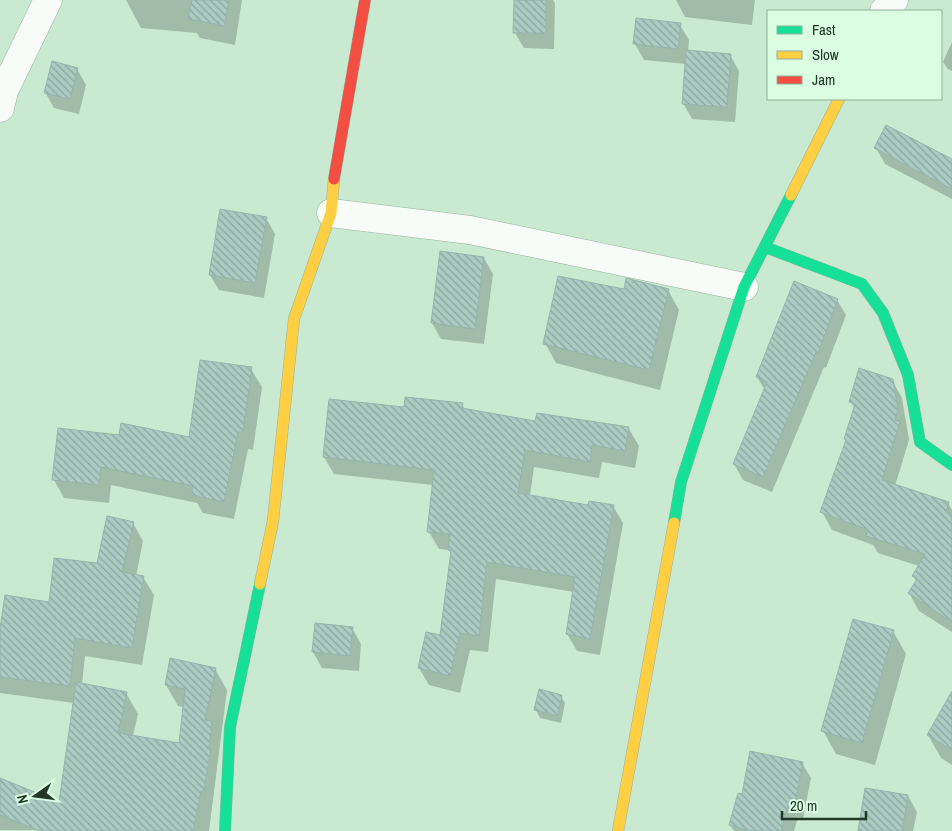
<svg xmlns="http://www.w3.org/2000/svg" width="952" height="831" font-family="'Archivo Narrow',sans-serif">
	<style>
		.shadow { fill: #0003 }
		.building { fill: url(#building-back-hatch); stroke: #95b4ac }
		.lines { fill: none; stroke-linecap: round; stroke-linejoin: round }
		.street-casing { stroke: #98b19e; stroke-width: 29 }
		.fast-casing { stroke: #98b19e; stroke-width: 12 }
		.slow-casing { stroke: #98b19e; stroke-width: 12 }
		.jam-casing { stroke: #98b19e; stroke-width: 12 }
		.street { stroke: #f7fcf8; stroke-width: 28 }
		.fast { stroke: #16e098; stroke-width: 11 }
		.slow { stroke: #ffcf43; stroke-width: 11 }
		.jam { stroke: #f24e42; stroke-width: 11 }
	</style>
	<defs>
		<pattern id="building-back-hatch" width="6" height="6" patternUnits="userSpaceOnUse" patternTransform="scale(1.25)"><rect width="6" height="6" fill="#accbc2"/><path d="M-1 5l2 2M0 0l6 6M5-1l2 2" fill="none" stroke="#8ca69e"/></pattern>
	</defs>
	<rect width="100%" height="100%" fill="#c9ead1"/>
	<path class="shadow" d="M126,0H242L235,45L200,38L197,33L141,28Z
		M515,0H553L555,3L554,49L524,48L515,33Z
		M676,0H755L752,25L685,17Z
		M680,25L689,40L688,52L730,55L739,71L735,122L692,119L683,103L686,64L644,60L635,44Z
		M952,42V71L948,69L943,62Z
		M77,69L86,85L79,114L54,108L45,92Z
		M876,148L952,161V199L885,164Z
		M266,218L275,234L264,298L219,290L210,275Z
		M484,258L493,274L484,344L441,339L432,323Z
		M625,290H668L679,310L660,390L556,363L545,343Z
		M837,300L846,315L826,368L824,367L772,492L743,480L734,464L765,390L757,377Z
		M251,369L262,387L253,450L248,449L234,519L203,513L197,503L111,485L109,503L64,498L54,480L190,439Z
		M892,380L902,398L909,440L895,486L948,503L952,510V632L919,611L909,593L917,582L913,576L919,566L878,553L873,545L832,530L822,512L847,442L845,439L855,409L851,402Z
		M462,404L465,410L536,422L629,429L639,446L635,468L602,462L599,478L534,467L530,496L589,506H613L623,523L600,655L577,651L567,634L574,592L496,579L488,652L470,650L460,693L429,685L419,668L441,637L451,555L449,550L439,549L429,532L433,485L334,474L324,457L405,409Z
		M133,523L143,541L136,576L143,577L154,595L142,665L85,656L82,684L126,693L138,714L133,736L180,744L184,707L178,706L166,685L215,669L227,690L209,831L0,830V780L60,804L74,703L0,693V637L51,603L98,564Z
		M352,628L361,644L359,671L322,668L313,652Z
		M893,631L906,654L875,765L836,754L823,731Z
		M952,693V765L941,758L928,735Z
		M561,696L565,703L561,723L540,718L536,710Z
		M802,763L811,778L803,819L798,817L794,831H734L730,825L743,796Z
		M908,796L917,812L913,831H860Z"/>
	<path class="building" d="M192,0H229L224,26L188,19Z
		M514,0H546V33H513Z
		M636,18L681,23L678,49L633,44Z
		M686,50L731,54L727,107L682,104Z
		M52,61L78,68L70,99L44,93Z
		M886,125L952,159V189L874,148Z
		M220,209L267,217L255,283L209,275Z
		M440,251L484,257L475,329L431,323Z
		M558,276L624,289L626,278L669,289L649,370L543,344Z
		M794,281L838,299L818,353L816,352L763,477L733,464L767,382L756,377Z
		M200,360L252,367L243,432H238L224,502L191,495L193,486L101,467L99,485L52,480L58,428L119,435L121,423L189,437Z
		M859,368L893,379L898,409L895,420L900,422L882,480L949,502L946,512L952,515V622L908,593L917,579L912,576L925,554L866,536L868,530L820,512L846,440L844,439L855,404L849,402Z
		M405,397L463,403L462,408L535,421L537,413L629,427L625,451L592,445L590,462L525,450L518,493L588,505L589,501L614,505L590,639L566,634L575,577L487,562L479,636L460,633L450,676L418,668L426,632L440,635L451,551L448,550L450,534L427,532L434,470L323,457L329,399L404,407Z
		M107,516L134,522L122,572L144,576L132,648L75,638L70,686L0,677V628L5,595L49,602L54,558L97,563Z
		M853,619L894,630L862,743L821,731Z
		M315,623L353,627L350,656L312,652Z
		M170,658L216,668L205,720L212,721L209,748H211L204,791H201L193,831H40L0,815V778L59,802L76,682L127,692L118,733L179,743L185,689L165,685Z
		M539,689L562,695L558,716L534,710Z
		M952,691V750L927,735Z
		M750,751L803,762L795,803L789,802L781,831H750L729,825L738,793L742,794Z
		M865,788L908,795L902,831H858Z"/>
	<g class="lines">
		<g class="street-casing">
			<path id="street" d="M884,11L894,0
				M0,108L4,91L48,0
				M331,213L470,230L744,287"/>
		</g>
		<g class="fast-casing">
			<path id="fast" d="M765,247L862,284L883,313L908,375L920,442L952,465
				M674,523L681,482L744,287L791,195
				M225,831L230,727L260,584"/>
		</g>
		<g class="slow-casing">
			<path id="slow" d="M791,195L839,99
				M260,584L273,521L294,319L331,213L334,179
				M618,831L674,523"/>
		</g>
		<g class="jam-casing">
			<path id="jam" d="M334,179L365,0"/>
		</g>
		<use href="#street" class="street"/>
		<use href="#fast" class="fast"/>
		<use href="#slow" class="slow"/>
		<use href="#jam" class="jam"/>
	</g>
	<rect x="767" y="10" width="175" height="90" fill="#dbfee2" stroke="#91af97"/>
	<rect x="777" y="26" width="25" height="8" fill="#16e098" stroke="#91af97"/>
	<text x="812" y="35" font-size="15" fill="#213827">Fast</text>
	<rect x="777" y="51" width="25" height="8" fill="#ffcf43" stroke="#91af97"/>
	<text x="812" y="60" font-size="15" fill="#213827">Slow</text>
	<rect x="777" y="76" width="25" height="8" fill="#f24e42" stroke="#91af97"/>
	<text x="812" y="85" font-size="15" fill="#213827">Jam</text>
	<g transform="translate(35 796) rotate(256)" stroke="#dbfee2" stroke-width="4" paint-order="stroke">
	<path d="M0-4L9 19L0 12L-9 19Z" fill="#213827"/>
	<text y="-8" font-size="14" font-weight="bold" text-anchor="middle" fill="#213827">N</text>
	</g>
	<path d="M782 811v8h84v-8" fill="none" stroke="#213827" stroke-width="2.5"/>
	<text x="790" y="811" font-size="15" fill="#213827" stroke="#dbfee2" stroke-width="4" paint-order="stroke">20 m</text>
</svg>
